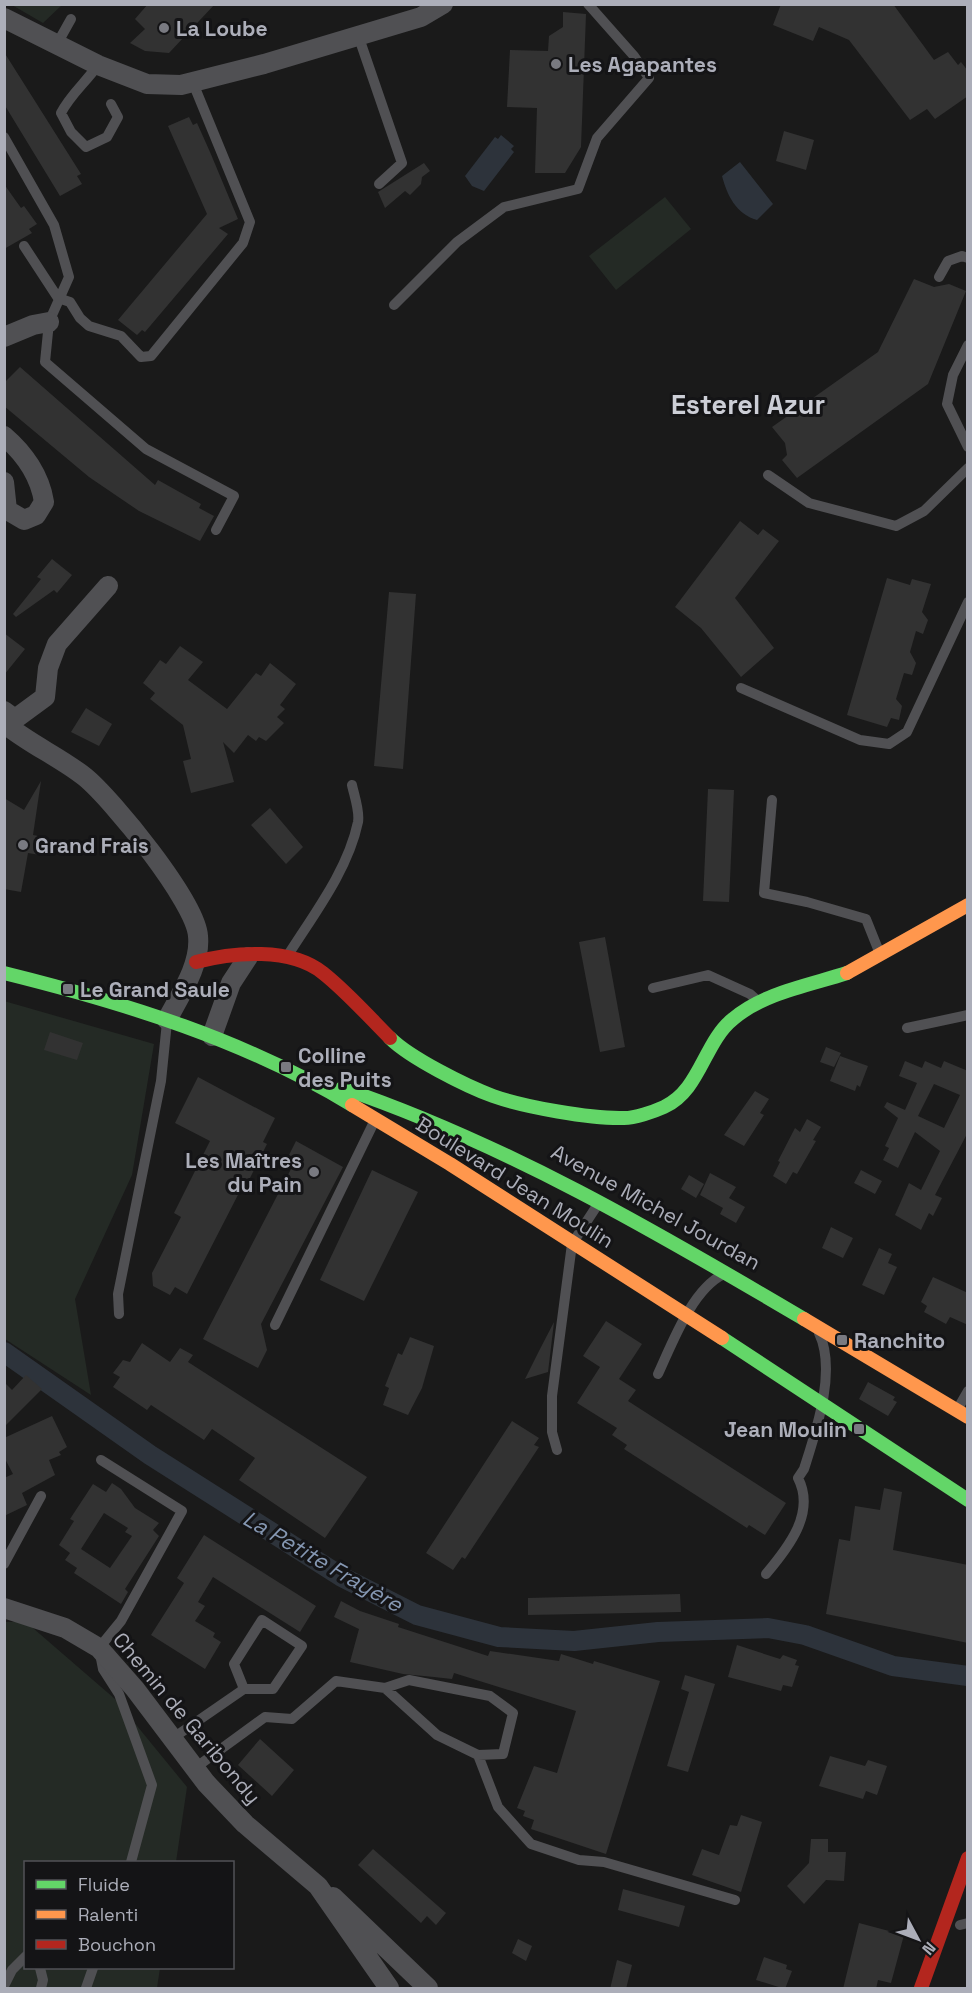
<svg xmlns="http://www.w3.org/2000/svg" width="972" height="1993" font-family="'Space Grotesk',sans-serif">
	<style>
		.green { fill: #242a25 }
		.water { fill: #2d333b }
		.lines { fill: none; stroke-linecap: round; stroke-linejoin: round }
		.canal { stroke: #2d333b; stroke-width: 20 }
		.building { fill: #323232; fill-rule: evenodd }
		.lane { stroke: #505053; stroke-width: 10 }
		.street { stroke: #505053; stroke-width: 20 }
		.fast { stroke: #63d668; stroke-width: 14 }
		.slow { stroke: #ff974d; stroke-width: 14 }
		.jam { stroke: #b3261e; stroke-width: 14 }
		.poi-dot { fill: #797a81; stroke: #141416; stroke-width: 2 }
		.labels { text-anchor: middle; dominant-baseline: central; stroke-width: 6; stroke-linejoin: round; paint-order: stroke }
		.poi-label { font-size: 21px; font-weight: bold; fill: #acaeb9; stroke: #141416; text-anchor: start }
		.street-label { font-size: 21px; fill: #acaeb9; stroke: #141416 }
		.water-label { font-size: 22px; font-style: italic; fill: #8597b2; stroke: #141416 }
		.district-label { font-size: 27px; font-weight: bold; fill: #ccced6; stroke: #141416 }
	</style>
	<rect width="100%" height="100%" fill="#1a1a1a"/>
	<path class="green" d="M12,5H62L43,23Z
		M665,197L691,229L616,290L589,256Z
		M4,1001L154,1044L132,1175L75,1299L91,1395L5,1339Z
		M5,1622H26L115,1699L187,1787L176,1862H26V1968H160L157,1988H5Z"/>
	<path class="water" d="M501,135L514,146L511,149L514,152L484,191L472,186L465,176L495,137L498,139Z
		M740,162L773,204L757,220C736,214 727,195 722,176Z"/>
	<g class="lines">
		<path class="canal" d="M4,1352L150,1455L342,1577L417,1615L499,1637L574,1641L658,1632L768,1628L805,1635L893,1666L968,1676"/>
	</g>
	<path class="building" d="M148,4H215L169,53L145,51L130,43L145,29L135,19Z
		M781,4H893L934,60L948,52L958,65L961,62L968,71V96L935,119L927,109L910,120L849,40L819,27L813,41L773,25Z
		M563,12L586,14L581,147L565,173H535L537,108L507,107L510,50L548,51L549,36L563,27Z
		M4,52L81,174L77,176L82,184L60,196L4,104Z
		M189,117L193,125L197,123L210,152L238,219L219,228L228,234L145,332L142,330L137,335L118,320L207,214L168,126Z
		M784,131L814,140L806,170L776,161Z
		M424,163L430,171L422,177L421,184L410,195L405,191L385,208L378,192Z
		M4,184L21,208L24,206L37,224L29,229L32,233L4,249Z
		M914,279L934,287L949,284L966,291L928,384L797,478L782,460L787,455L785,443L772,427L878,352Z
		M20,367L155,485L158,480L201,504L199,508L214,516L200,541L139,511L89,477L4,406V383Z
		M740,521L758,535L763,529L779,541L735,598L774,648L741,677L701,628L675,607Z
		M52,559L72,575L57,593L54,590L16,617L13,614L41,579L37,577Z
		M887,578L910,585L912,579L931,584L922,612L928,620L923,634L916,631L910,652L916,663L912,675L904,673L896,699L902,706L899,720L891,718L887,727L847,715Z
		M389,592L416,594L403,769L374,766Z
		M4,633L25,649L4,675Z
		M180,646L203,662L188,680L227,709L256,673L261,676L270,663L296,684L280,705L285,709L277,717L284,723L266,741L259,737L256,741L248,735L234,753L223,742L234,782L191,793L183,761L191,759L183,725L150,699L155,693L143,683L160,660L166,664Z
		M86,708L112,724L99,746L71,732Z
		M41,781L33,835L43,837L40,855L28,853L21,892L4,889V798L24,810Z
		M708,789L734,790L729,902L703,901Z
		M270,808L303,847L286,864L251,825Z
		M605,937L625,1047L600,1052L579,942Z
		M50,1032L83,1043L77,1060L44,1050Z
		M826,1047L841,1053L834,1067L820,1062Z
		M840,1056L868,1066L860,1087L857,1085L855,1091L830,1081Z
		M905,1061L922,1068L925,1061L941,1068L944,1061L968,1071V1132L935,1195L942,1198L933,1216L929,1213L921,1230L895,1215L909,1183L921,1190L940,1151L915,1132L898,1168L883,1160L889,1148L885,1146L898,1118L884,1107L887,1102L905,1110L917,1083L899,1076ZM934,1084L960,1095L944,1128L918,1116Z
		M198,1077L275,1118L263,1142L267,1144L247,1184L241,1189L187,1294L175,1287L170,1295L153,1286L152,1273L181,1217L174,1213L210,1141L175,1123Z
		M755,1091L769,1099L760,1113L764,1115L744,1146L724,1135Z
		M807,1119L821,1127L813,1140L816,1141L797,1174L793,1172L786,1184L773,1176L780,1162L778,1161L795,1128L800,1132Z
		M296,1141L343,1167L261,1324L267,1350L258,1368L203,1339L291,1169L284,1165Z
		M372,1170L418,1192L364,1301L320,1280Z
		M861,1170L882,1181L875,1194L854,1183Z
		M710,1173L736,1187L729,1198L745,1207L736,1223L720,1214L723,1208L700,1195Z
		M689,1175L704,1184L696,1198L681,1189Z
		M831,1227L853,1238L843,1258L822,1248Z
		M879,1248L892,1254L888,1263L897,1267L884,1295L862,1285Z
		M933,1277L968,1293V1325L950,1317L946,1324L924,1312L927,1306L921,1302Z
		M606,1321L642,1344L619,1379L636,1390L628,1401L786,1503L765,1535L749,1525L747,1528L624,1449L627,1445L612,1435L617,1428L577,1403L600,1367L583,1356Z
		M554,1322L548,1372L525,1379L539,1351Z
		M410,1337L434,1346L422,1388L408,1415L383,1405L389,1388L385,1386L398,1353L402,1355Z
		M142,1343L170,1362L180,1348L193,1355L188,1362L367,1477L325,1538L239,1480L255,1458L212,1429L204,1440L151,1405L147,1410L113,1387L120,1377L113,1373L123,1360L130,1362Z
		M26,1375L42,1389L4,1427V1382L12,1390Z
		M868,1382L895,1397L893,1400L897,1402L888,1416L859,1399Z
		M52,1416L67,1447L59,1452L61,1455L49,1460L55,1475L22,1493L27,1505L4,1516V1478L13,1474L4,1457V1438Z
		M512,1421L539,1438L534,1445L539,1447L465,1559L462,1557L453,1570L426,1553Z
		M112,1483L121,1489L135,1508L159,1523L153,1530L159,1536L125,1589L128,1592L121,1604L74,1573L77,1568L65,1560L70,1553L59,1545L74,1521L70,1519L93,1484L106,1492ZM104,1513L128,1528L125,1532L132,1536L110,1568L81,1549Z
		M884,1488L902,1492L893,1550L968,1565V1643L826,1614L839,1539L850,1541L855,1506L880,1510Z
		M204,1535L316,1606L300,1632L213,1577L198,1602L205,1606L195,1621L215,1633L213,1637L221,1642L205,1669L151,1635L184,1583L177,1578Z
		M680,1594L681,1612L528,1615V1598Z
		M341,1601L360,1611L399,1624L398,1627L488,1656L490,1651L559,1661L561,1654L593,1664L594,1661L660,1681L606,1854L531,1829L534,1820L523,1816L525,1811L517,1808L534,1766L557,1773L576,1711L454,1673L452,1679L434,1677L403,1674L350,1662L359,1629L334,1617Z
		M737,1645L780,1659L783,1655L797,1660L795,1665L799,1666L792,1687L783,1685L781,1691L728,1677Z
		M685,1675L715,1684L688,1772L667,1766L689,1692L681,1689Z
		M260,1739L294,1770L272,1796L238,1765Z
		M830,1756L865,1766L868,1760L887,1766L877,1795L866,1791L863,1799L819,1786Z
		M741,1815L762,1822L741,1892L692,1875L702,1849L719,1855L730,1825L737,1826Z
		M811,1839H828V1852H846L844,1881L826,1880L804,1904L787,1886L809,1863Z
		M373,1849L446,1913L436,1925L427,1916L421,1923L358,1865Z
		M623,1889L685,1906L679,1927L618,1910Z
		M859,1923L904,1935L891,1983L878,1980L876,1989H843Z
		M518,1939L532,1946L526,1961L512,1953Z
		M764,1957L787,1965L786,1969L792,1971L785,1989L756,1980Z
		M617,1960L632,1965L626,1989H610Z"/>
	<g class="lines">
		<path class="lane" d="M358,35L402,163L379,184
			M57,44L71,19
			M98,65C86,82 70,95 61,113L71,132L86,147L107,137L118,117L111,104
			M4,137L54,225L69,277L49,322L45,362L146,449L234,496L216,530
			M24,246L58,298L70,302L80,318L89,326L121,336L141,357L151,356L243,243L250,222L193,83
			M939,277L948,261L962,256L968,258
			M394,305L457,242L504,207L578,189L597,138L649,78L634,56L588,4
			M968,345L953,375L947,404L968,447
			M768,475L809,503L896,526L924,511L968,468
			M741,688L860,740L889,744L907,732L968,602
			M772,800L764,893L807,902L866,919L880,954
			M288,955C314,914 348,870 358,822C360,811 354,795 352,785
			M653,988L708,975L750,994L759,1002
			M907,1028L968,1015
			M119,1314L118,1294L161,1081L167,1022
			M275,1325L375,1120
			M658,1374C672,1344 692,1289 724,1274
			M957,1410L968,1391
			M557,1450L552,1432V1396L572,1244L600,1201
			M101,1460L182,1511L121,1621L99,1648L103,1669L119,1694L152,1785L131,1862
			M4,1564L41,1496
			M766,1574C788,1548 816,1513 798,1478L804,1469C816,1431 837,1371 819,1333
			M173,1738L244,1689H273L302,1646L262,1620L234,1664L244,1689
			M478,1755L498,1807L531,1844L579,1860L604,1862L735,1900
			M195,1768L265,1717L292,1719L336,1681L385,1688L437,1735L478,1755L503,1754L513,1713L490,1696L409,1680L385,1688
			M960,1925L968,1923
			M40,1968L43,1980L41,1988
			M4,1986L12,1970L26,1956
			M86,1988L93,1968"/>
		<path class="street" d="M4,18L98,65L147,84L181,85L264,64L421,17L443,4
			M4,337L33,325L49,322
			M4,436C24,453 40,476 44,502L36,515L24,520L7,510L4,482
			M4,711L15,719L45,697L48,668L57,644L108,586
			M4,723C29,744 60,757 85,777C112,799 196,902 198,936C201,965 180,995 167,1020
			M212,1036L231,983L248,957
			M4,1608L65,1628L99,1648L135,1689L206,1783L245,1824L318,1886L389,1988
			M333,1897L428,1988"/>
		<path class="fast" d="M4,973C125,1003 245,1040 352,1105
			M390,1038C410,1058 466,1086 493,1096C524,1107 591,1119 624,1118C635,1118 653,1112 664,1107C700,1091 704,1042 733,1019C763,993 810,985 847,973
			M342,1088C506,1144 655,1231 804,1319
			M722,1338L968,1500"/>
		<path class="slow" d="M847,973L968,905
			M352,1105L450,1164L722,1338
			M804,1319L968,1417"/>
		<path class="jam" d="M196,962C233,952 291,947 323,973C347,992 368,1016 390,1038
			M921,1988L968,1858"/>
	</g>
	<g class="poi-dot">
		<circle cx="164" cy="28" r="6"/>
		<circle cx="556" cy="64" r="6"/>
		<circle cx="23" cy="845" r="6"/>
		<rect x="62" y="983" width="12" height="12" rx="3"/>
		<rect x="280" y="1061" width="12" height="12" rx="3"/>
		<circle cx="314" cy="1172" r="6"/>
		<rect x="836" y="1334" width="12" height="12" rx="3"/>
		<rect x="853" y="1423" width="12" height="12" rx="3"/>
	</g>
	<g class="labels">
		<g class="poi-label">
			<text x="176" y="28">La Loube</text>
			<text x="568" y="64">Les Agapantes</text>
			<text x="35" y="845">Grand Frais</text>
			<text x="80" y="989">Le Grand Saule</text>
			<text x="298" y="1055">Colline<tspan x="298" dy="24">des Puits</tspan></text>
			<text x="302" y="1160" text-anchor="end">Les Maîtres<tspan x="302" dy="24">du Pain</tspan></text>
			<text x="854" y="1340">Ranchito</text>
			<text x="847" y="1429" text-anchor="end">Jean Moulin</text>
		</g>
		<g class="street-label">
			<text transform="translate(515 1182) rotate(32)">Boulevard Jean Moulin</text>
			<text transform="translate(656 1207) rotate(29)">Avenue Michel Jourdan</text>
			<text transform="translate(187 1718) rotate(50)">Chemin de Garibondy</text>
		</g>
		<g class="water-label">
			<text transform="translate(323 1561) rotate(30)">La Petite Frayère</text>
		</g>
		<g class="district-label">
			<text x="748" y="404">Esterel Azur</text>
		</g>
	</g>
	<rect width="972" height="1993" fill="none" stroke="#acaeb9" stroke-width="12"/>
	<rect x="24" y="1861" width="210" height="108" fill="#141416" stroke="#515257" stroke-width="1.5"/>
	<rect x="36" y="1880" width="30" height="9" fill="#63d668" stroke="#515257" stroke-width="1.5"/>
	<text x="78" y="1891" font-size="18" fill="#acaeb9">Fluide</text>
	<rect x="36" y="1910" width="30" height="9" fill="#ff974d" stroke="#515257" stroke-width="1.5"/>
	<text x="78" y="1921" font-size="18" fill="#acaeb9">Ralenti</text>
	<rect x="36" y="1940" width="30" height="9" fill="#b3261e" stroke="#515257" stroke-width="1.5"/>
	<text x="78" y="1951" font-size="18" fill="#acaeb9">Bouchon</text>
	<g transform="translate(918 1939) rotate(131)" stroke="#141416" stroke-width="4.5" paint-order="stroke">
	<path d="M0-4.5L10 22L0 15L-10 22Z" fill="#acaeb9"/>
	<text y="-9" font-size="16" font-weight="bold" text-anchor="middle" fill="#acaeb9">N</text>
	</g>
</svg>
